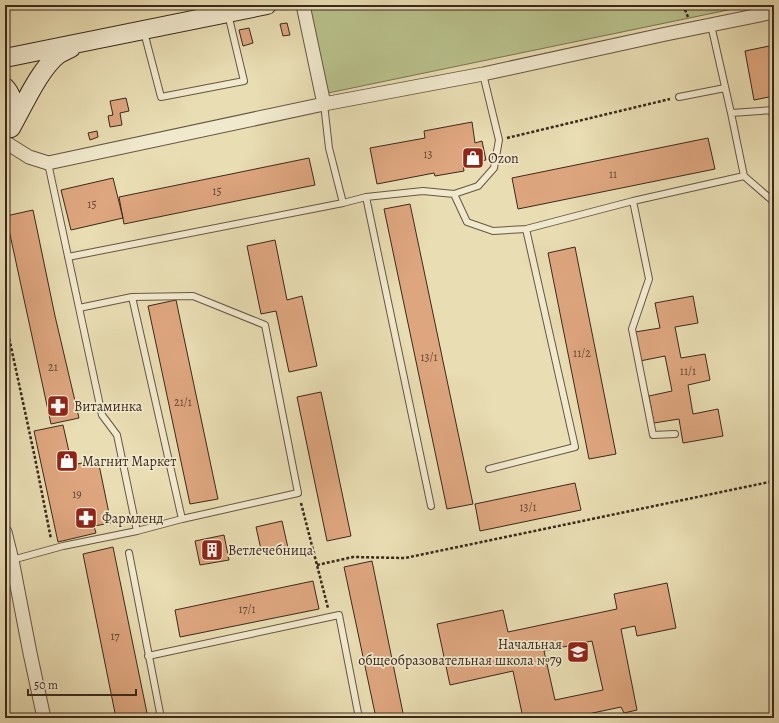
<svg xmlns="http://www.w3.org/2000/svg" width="779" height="723" font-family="Alegreya,serif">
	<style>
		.green { fill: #b8c08b; stroke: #797454 }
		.building { fill: #dea67f; stroke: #3a291c; fill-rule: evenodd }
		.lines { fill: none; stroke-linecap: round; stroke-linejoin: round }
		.lane-casing { stroke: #665642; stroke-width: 8 }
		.street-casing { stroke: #665642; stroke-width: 15 }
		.secondary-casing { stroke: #3a291c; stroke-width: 20 }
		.path { stroke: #3a291c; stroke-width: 2.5; stroke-dasharray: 3 2; stroke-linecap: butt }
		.lane { stroke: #f1e9ce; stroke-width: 6 }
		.street { stroke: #f1e9ce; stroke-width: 13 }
		.secondary { stroke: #f1e9ce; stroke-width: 18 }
		.labels { text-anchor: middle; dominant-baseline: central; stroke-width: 3.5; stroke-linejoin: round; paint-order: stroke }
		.number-label { font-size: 12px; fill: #634835 }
		.poi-label { font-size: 14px; fill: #3a291c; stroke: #f1e9ce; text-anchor: start }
	</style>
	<rect width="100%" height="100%" fill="#e9ddb3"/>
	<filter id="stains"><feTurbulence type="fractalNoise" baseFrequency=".005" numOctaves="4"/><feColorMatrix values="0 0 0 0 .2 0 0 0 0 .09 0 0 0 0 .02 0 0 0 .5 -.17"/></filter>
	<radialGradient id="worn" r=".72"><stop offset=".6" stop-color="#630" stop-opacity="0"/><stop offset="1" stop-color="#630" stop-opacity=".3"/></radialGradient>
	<path class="green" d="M325,5H752L328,93L309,9Z"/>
	<path class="building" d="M287,23L290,35L283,36L280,24Z
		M249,28L253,43L243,46L239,30Z
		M774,45V96L754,100L745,51Z
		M126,98L129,111L120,113L122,125L110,127L108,116L113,115L110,101Z
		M472,122L475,143L482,141L486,160L463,164L464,171L435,176L434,173L377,184L370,148L425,138L424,131Z
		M97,131L98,137L90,140L88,133Z
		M708,138L715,169L518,209L512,178Z
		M309,158L315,185L124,224L119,197Z
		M113,178L123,218L71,230L61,190Z
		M410,204L473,504L447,509L384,209Z
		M33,210L55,316L79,418L51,424L6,216Z
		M275,240L287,300L302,296L317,366L289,372L276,311L261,314L247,246Z
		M575,247L616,454L589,459L548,253Z
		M693,296L698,323L675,327L681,358L705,354L710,380L688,385L693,414L718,409L723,436L683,443L679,419L654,423L649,396L672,391L665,356L640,361L635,332L660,328L655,303Z
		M176,300L218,499L190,504L148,306Z
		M321,392L351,536L327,541L297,397Z
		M63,425L72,465L98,460L111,523L94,526L96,533L58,542L34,431Z
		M575,483L581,510L480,531L475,504Z
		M282,521L288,548L262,554L256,527Z
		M224,535L229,560L200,565L195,541Z
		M113,547L148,718H116L83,554Z
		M372,561L404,718H376L344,567Z
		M313,581L319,609L180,637L175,610Z
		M667,583L676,628L637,636L635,626L621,629L637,710L624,713L621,707L569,718H523L513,671L450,685L437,624L503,610L508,632L617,609L614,594ZM592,641L603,690L555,700L544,651Z"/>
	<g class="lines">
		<g class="lane-casing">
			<path id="lane" d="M711,25L731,113L774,110
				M144,32L161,97L244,81L228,14
				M679,97L725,88
				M772,110L774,123
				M48,163L102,415L117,435L137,531
				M744,176L774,202
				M454,194L467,222L493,231L526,229L633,201L744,176L731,113
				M366,197L431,506
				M633,201L649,279L632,329L653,435L675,434
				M343,203L366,197L423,191L454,194L478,186L494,168L499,140L483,74
				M68,257L343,203L329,148L324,104
				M79,308L132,297L182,519L298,493L265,325L193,296L132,297
				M489,469L575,447L526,229
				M129,553L161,718
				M12,560L63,546L137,531L182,519
				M148,656L339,615L359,718"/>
		</g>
		<g class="street-casing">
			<path id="street" d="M303,5L324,104
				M5,142L29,157L48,163L324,104L483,74L666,34L774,12
				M5,532L12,560L30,653L44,718"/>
		</g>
		<g class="secondary-casing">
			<path id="secondary" d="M5,58L267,5
				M5,87C11,93 15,105 15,115C14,118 13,121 12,125
				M11,128C23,107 40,68 59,54C63,52 67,50 71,48"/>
		</g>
		<path class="path" d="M683,5L688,17
			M507,138L670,99
			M5,319L35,458L51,539
			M301,503L328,608
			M317,565L353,557L405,558L774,481"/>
		<use href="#lane" class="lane"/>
		<use href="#street" class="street"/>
		<use href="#secondary" class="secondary"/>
	</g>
	<defs>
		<g id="shop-square" transform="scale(1.15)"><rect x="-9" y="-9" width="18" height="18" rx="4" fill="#8f2418" stroke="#f1e9ce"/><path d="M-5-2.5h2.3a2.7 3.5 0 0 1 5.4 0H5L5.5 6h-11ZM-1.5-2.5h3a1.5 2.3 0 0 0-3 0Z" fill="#fff"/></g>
		<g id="pharmacy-square" transform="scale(1.15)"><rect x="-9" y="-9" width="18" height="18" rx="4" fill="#8f2418" stroke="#f1e9ce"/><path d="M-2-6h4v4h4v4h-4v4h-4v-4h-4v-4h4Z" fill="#fff"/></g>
		<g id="building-square" transform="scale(1.15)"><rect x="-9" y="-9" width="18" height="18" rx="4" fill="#8f2418" stroke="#f1e9ce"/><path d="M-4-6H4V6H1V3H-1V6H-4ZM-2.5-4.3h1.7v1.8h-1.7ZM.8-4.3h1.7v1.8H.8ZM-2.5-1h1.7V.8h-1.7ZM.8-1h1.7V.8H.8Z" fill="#fff"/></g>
		<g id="school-square" transform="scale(1.15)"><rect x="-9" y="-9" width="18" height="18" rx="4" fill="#8f2418" stroke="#f1e9ce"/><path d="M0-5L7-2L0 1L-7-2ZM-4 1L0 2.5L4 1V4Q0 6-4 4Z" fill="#fff"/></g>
	</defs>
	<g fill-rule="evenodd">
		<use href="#shop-square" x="473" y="158"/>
		<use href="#pharmacy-square" x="58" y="406"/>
		<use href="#shop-square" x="67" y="461"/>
		<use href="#pharmacy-square" x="86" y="518"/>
		<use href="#building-square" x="212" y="550"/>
		<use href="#school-square" x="578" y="652"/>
	</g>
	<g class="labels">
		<g class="number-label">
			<text x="428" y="154">13</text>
			<text x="613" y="174">11</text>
			<text x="217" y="191">15</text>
			<text x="92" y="204">15</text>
			<text x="582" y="353">11/2</text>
			<text x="429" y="357">13/1</text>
			<text x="53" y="367">21</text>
			<text x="688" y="371">11/1</text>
			<text x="183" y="402">21/1</text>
			<text x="77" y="494">19</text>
			<text x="528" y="507">13/1</text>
			<text x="247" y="609">17/1</text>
			<text x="115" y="636">17</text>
		</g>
		<g class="poi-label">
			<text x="488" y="158">Ozon</text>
			<text x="74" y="406">Витаминка</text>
			<text x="82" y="461">Магнит Маркет</text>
			<text x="102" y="518">Фармленд</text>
			<text x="228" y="550">Ветлечебница</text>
			<text x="562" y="644" text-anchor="end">Начальная<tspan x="562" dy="16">общеобразовательная школа №79</tspan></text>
		</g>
	</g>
	<rect width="779" height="723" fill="none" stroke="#e9ddb3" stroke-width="20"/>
	<rect x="6" y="6" width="767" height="711" fill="none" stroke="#3a291c" stroke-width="2"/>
	<rect x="10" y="10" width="759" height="703" fill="none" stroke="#3a291c"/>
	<path d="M28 689v6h108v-6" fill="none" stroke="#3a291c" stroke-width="2"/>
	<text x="34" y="689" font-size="12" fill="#3a291c" stroke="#f1e9ce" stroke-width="3" paint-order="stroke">50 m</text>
	<rect width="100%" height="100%" filter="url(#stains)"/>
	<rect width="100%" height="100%" fill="url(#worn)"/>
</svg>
